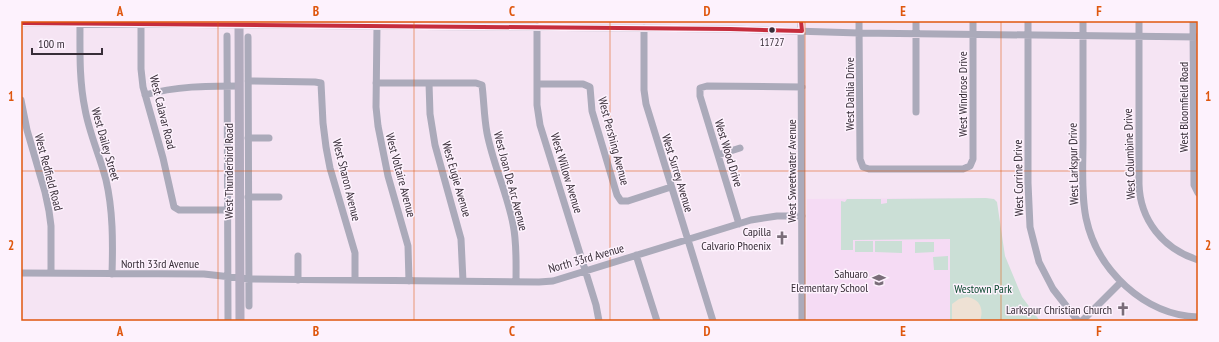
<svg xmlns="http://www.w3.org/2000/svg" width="1219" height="342" font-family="'PT Sans Narrow',sans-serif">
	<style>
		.built { fill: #f5dbf4 }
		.green { fill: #cbdfd6 }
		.sand { fill: #eee1d4 }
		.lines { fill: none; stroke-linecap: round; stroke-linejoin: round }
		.minor { stroke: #abaaba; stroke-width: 7 }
		.major { stroke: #b1abbd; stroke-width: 9 }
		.bus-1-casing { stroke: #fdf2fd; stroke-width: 7 }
		.bus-1 { stroke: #c62d3d; stroke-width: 4 }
		.grid { fill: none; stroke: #df570e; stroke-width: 1; stroke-opacity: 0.55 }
		.bus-dot { fill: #372d37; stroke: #fdf2fd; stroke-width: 1.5 }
		.labels { text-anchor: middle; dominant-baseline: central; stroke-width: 3; stroke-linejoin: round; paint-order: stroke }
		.bus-label { font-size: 11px; fill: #372d37; stroke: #fdf2fd }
		.street-label { font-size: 12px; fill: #372d37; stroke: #fdf2fd }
		.poi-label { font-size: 12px; fill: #372d37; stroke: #fdf2fd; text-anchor: end }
		.park-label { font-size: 12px; fill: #0b492f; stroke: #fdf2fd }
		.neatline { fill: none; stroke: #df570e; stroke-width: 1.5 }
		.grid-label { font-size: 13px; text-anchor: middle; font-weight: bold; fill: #df570e }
	</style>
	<rect width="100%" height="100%" fill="#f5e4f3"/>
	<path class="built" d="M950,198V321H807V199Z"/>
	<path class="green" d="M986,198L994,199L997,202L1005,256L1022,297L1040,321H950V239L853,240V250H841V201L845,202L847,199H881V204L887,203V199Z
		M855,241H873V252H855Z
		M875,241H902V253L875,252Z
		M915,242H934V252L915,253Z
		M948,256V270H934L933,257Z"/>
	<path class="sand" d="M967,297C980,299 984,309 980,321H952V304L959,299Z"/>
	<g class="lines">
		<path class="minor" d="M80,21C80,51 79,80 85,109C89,133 100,156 106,180C113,210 113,242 112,274
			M141,21V69L143,87L163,158L174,207L179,210H228
			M801,21L802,321
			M859,21L860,159L863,167L869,169H963L970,166L973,159V21
			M1028,21V183L1030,227L1039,262L1053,289L1078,321
			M1083,21C1083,61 1083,102 1083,142C1083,167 1081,193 1086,218C1097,270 1144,315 1198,317
			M1139,21V184C1140,220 1163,249 1198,260
			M1193,21L1194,185L1198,193
			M21,23L730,29L859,33L1198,37
			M377,26L376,107L378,126L388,176L408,246L409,281
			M537,27V105L540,125L596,305L599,321
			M644,28V90L646,104L713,321
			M227,36L228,321
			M248,37L249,306
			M248,81L315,82L321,83L323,123L326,147L330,168L355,253V280
			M376,83H476L482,85C484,101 484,117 487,133C493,164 507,193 513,224C517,243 516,263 516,282
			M429,83L430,114L435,145L461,239L463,281
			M537,84H583L590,87L592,111L617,195L621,201H628L671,187
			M145,95C176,86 207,86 239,86
			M21,100L27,130L45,192L49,211L51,226V273
			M916,112V21
			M248,138H269
			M718,155L740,148
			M248,197H279
			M739,224L700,96V88L707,86L802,87
			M636,255L657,321
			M298,256V280
			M21,273L204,274L249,279L539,282L553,281L751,220L777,216H802
			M1082,321L1121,282"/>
		<path class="major" d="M239,21L240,321"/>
		<g class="bus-1-casing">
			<path id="bus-1" d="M21,23L730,29L802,31L801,21"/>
		</g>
		<use href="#bus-1" class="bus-1"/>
	</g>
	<path class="grid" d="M218,21V321M414,21V321M610,21V321M805,21V321M1001,21V321M21,171H1198"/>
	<defs>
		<g id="church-bare" transform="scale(1.08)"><path d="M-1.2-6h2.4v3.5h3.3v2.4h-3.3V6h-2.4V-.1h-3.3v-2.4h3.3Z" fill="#7a6d79" stroke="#fdf2fd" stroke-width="2.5" paint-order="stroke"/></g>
		<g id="school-bare" transform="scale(1.08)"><path d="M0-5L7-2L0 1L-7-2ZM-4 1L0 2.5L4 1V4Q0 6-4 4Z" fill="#7a6d79" stroke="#fdf2fd" stroke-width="2.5" paint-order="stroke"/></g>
	</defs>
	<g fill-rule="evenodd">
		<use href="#church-bare" x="782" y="238"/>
		<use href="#school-bare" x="879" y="280"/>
		<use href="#church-bare" x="1123" y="309"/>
	</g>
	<circle class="bus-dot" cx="772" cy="30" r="3.5"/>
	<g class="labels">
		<g class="bus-label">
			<text x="772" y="42">11727</text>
		</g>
		<g class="street-label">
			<text transform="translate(849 94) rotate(-90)">West Dahlia Drive</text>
			<text transform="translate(962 94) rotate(-90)">West Windrose Drive</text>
			<text transform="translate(1183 107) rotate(-90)">West Bloomfield Road</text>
			<text transform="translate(163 112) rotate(76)">West Calavar Road</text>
			<text transform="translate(614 141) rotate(75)">West Pershing Avenue</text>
			<text transform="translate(106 144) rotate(74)">West Dailey Street</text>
			<text transform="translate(729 153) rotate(73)">West Wood Drive</text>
			<text transform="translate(1129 154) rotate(-92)">West Columbine Drive</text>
			<text transform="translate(1073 164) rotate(-91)">West Larkspur Drive</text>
			<text transform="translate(228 171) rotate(-90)">West Thunderbird Road</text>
			<text transform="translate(791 171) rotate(-90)">West Sweetwater Avenue</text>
			<text transform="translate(49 172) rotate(75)">West Redfield Road</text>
			<text transform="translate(567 173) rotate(73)">West Willow Avenue</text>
			<text transform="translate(678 173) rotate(73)">West Surrey Avenue</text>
			<text transform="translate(401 175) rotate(75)">West Voltaire Avenue</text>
			<text transform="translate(1018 178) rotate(-91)">West Corrine Drive</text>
			<text transform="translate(457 179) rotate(74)">West Eugie Avenue</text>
			<text transform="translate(347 180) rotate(76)">West Sharon Avenue</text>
			<text transform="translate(511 181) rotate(75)">West Joan De Arc Avenue</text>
			<text transform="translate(586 258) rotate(-16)">North 33rd Avenue</text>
			<text x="160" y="263">North 33rd Avenue</text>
		</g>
		<g class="poi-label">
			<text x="771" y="231">Capilla<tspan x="771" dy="14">Calvario Phoenix</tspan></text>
			<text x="868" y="273">Sahuaro<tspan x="868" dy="14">Elementary School</tspan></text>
			<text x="1112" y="309">Larkspur Christian Church</text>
		</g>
		<g class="park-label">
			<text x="983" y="288">Westown Park</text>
		</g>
	</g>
	<rect width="1219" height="342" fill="none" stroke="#fdf2fd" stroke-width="44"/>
	<path d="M32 48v6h70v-6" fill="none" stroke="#372d37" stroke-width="2"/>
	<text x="38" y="48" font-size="12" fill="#372d37" stroke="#fdf2fd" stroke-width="3" paint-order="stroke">100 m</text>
	<rect x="22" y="22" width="1175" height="298" class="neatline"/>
	<g class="grid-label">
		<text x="120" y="16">A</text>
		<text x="316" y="16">B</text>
		<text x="512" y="16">C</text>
		<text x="707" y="16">D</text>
		<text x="903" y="16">E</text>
		<text x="1099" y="16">F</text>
		<text x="11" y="101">1</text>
		<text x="1208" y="101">1</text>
		<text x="11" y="250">2</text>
		<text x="1208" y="250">2</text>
		<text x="120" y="336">A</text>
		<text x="316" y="336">B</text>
		<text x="512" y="336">C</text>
		<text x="707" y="336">D</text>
		<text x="903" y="336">E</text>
		<text x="1099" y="336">F</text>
	</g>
</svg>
